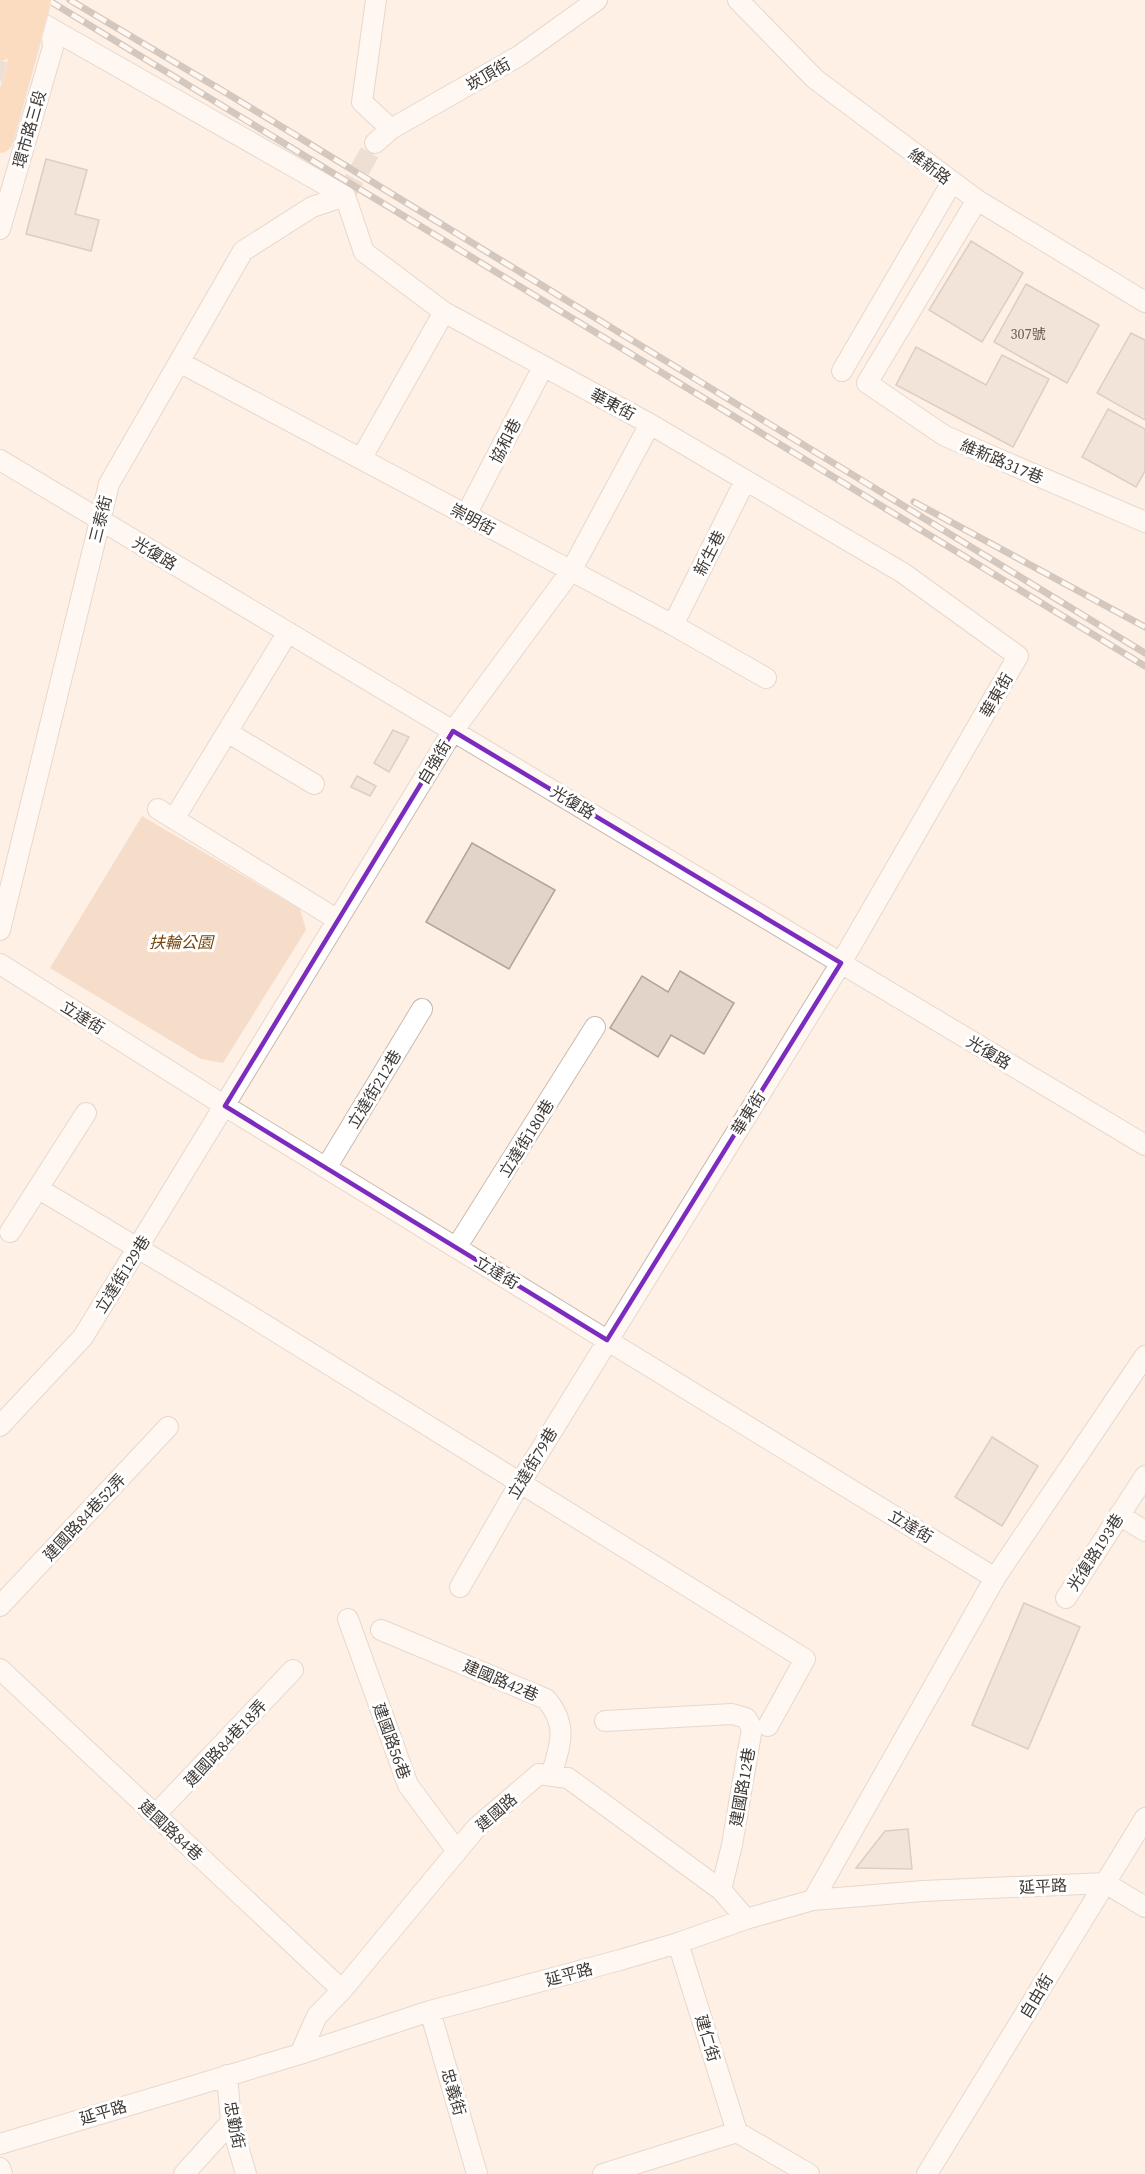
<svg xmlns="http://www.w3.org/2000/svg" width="1145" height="2174" font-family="'Source Serif 4','Noto Sans TC',serif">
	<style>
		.green { fill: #eac5a8 }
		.building { fill: #e2d4c9; stroke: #b1a499; stroke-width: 1.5 }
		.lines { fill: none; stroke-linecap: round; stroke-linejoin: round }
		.minor-tunnel { stroke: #d9cbc2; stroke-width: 20; stroke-dasharray: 20 10; stroke-linecap: butt }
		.minor-casing { stroke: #c8baaf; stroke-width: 22 }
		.minor { stroke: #fff; stroke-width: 20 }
		.rail-casing { stroke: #a1968f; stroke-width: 7 }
		.rail { stroke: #fff; stroke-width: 4.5; stroke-dasharray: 14; stroke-linecap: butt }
		.major-bridge-casing { stroke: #d9d7d7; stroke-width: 28; stroke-linecap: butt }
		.major-bridge { stroke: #f8c493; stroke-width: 26 }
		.marked { fill: none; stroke: #7b2cbf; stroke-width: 4.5; stroke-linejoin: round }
		.labels { text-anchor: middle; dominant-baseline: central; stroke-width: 6; stroke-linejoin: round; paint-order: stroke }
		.number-label { font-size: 14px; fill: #68605a }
		.street-label { font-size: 16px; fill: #3f3935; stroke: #fff }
		.park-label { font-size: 16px; font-style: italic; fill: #78440a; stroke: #fff }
	</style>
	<rect width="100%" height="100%" fill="#fff0e5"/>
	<path class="green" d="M142,816L300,909L306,930L223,1063L201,1059L50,968Z"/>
	<path class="building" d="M46,159L87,170L75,214L99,220L91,251L26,234Z
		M971,241L1023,273L982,342L929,310Z
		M1026,284L1099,325L1067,383L994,342Z
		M1131,333L1145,340V420L1097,393Z
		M916,347L986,385L1002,355L1049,379L1013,447L896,385Z
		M1108,409L1145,429V471L1136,487L1082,457Z
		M393,730L409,737L389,772L374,763Z
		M357,776L376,786L370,796L351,787Z
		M472,843L555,890L509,969L426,922Z
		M680,971L734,1003L704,1054L671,1035L658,1057L610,1028L642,976L668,992Z
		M992,1437L1038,1466L1002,1526L955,1497Z
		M1024,1603L1080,1627L1028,1749L972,1725Z
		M908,1829L912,1869L856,1868L885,1831Z"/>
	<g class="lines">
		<path class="minor-tunnel" d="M0,81L13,34
			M345,196L375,143"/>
		<g class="minor-casing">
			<path id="minor" d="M376,0L362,102L391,129
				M738,0L815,79L977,200L1145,302
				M22,12L345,196L364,252L444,312L650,424L903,573L1018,656L841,963L520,1483L460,1587
				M375,143L391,129L519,56L597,0
				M977,200L867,383L945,436L1145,522
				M0,229L53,47L51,28
				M179,362L673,625L766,678
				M842,371L952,182
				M361,459L444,312
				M0,460L1145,1145
				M466,515L543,367
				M673,625L745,481
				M227,732L314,784
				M158,809L338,920
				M174,819L288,632
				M0,930L109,484L243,251L312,207L345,196
				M0,964L225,1106L995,1578
				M326,1168L422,1009
				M39,1189L236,1307L805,1659L768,1726
				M10,1232L86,1113
				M456,1248L595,1027
				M0,1426L83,1337L453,731L571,571L650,424
				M1119,1515L1145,1531
				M1066,1598L1145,1476
				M0,1606L168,1427
				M348,1619L408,1785L457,1851
				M381,1630L546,1699C569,1726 560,1745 551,1776
				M0,1669L342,1990
				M605,1721L732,1714L746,1718L752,1728L732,1845L721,1890
				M155,1815L293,1670
				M813,1900L995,1578L1145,1356
				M678,1943L737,2132L809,2174
				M430,2011L477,2174
				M300,2054L317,2016L342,1990L477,1827L539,1774L568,1778L721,1890L746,1919
				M227,2075L231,2122L246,2174
				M0,2144L300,2054L430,2011L620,1960L678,1943L746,1919L813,1900L923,1891L1105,1883L1145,1907
				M0,2168L2,2174
				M184,2174L231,2122
				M603,2174L737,2132
				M927,2174L1145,1818"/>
		</g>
		<use href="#minor" class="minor"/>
		<g class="rail-casing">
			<path id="rail" d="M48,0L1145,666
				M70,0L228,94L1145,653
				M914,502L1145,627"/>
		</g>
		<use href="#rail" class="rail"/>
		<g class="major-bridge-casing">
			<path id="major-bridge" d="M0,48L13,0
				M0,140L38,0"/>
		</g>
		<use href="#major-bridge" class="major-bridge"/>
	</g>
	<path d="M0 0H1145V2174H0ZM453,731L841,963L607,1340L225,1106Z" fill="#fff0e5" fill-opacity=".55" fill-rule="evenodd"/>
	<path class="marked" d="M453,731L841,963L607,1340L225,1106Z"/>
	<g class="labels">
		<g class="number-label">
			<text x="1028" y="334">307號</text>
		</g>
		<g class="street-label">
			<text transform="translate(488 74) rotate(-30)">崁頂街</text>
			<text transform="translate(29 129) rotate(-74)">環市路三段</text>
			<text transform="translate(930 166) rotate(37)">維新路</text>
			<text transform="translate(613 404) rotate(28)">華東街</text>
			<text transform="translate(505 441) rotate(-63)">協和巷</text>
			<text transform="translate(1002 461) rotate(23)">維新路317巷</text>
			<text transform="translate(100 519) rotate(-76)">三泰街</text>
			<text transform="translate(473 519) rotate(28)">崇明街</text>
			<text transform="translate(155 553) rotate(31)">光復路</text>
			<text transform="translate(709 553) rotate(-63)">新生巷</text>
			<text transform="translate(996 695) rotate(-60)">華東街</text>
			<text transform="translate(434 762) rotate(-59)">自強街</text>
			<text transform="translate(573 802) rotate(31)">光復路</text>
			<text transform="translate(83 1017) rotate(32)">立達街</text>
			<text transform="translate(989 1052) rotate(31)">光復路</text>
			<text transform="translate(374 1089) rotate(-59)">立達街212巷</text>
			<text transform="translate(748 1113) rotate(-58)">華東街</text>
			<text transform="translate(526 1138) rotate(-58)">立達街180巷</text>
			<text transform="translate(497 1272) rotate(31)">立達街</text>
			<text transform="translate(122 1274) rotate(-58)">立達街129巷</text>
			<text transform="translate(532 1463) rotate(-59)">立達街79巷</text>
			<text transform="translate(84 1517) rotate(-47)">建國路84巷52弄</text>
			<text transform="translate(911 1526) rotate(31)">立達街</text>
			<text transform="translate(1095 1552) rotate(-57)">光復路193巷</text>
			<text transform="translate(501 1680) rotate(23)">建國路42巷</text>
			<text transform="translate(392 1741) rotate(70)">建國路56巷</text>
			<text transform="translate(225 1743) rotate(-47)">建國路84巷18弄</text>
			<text transform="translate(742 1787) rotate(-80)">建國路12巷</text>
			<text transform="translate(496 1812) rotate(-41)">建國路</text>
			<text transform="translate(171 1830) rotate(43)">建國路84巷</text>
			<text transform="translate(1043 1886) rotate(-3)">延平路</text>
			<text transform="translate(569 1974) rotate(-15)">延平路</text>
			<text transform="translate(1036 1996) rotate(-59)">自由街</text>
			<text transform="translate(708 2038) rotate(73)">建仁街</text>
			<text transform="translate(454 2092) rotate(74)">忠義街</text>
			<text transform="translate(103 2112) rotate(-17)">延平路</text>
			<text transform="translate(235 2125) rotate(79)">忠勤街</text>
		</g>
		<g class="park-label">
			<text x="181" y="942">扶輪公園</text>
		</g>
	</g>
</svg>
